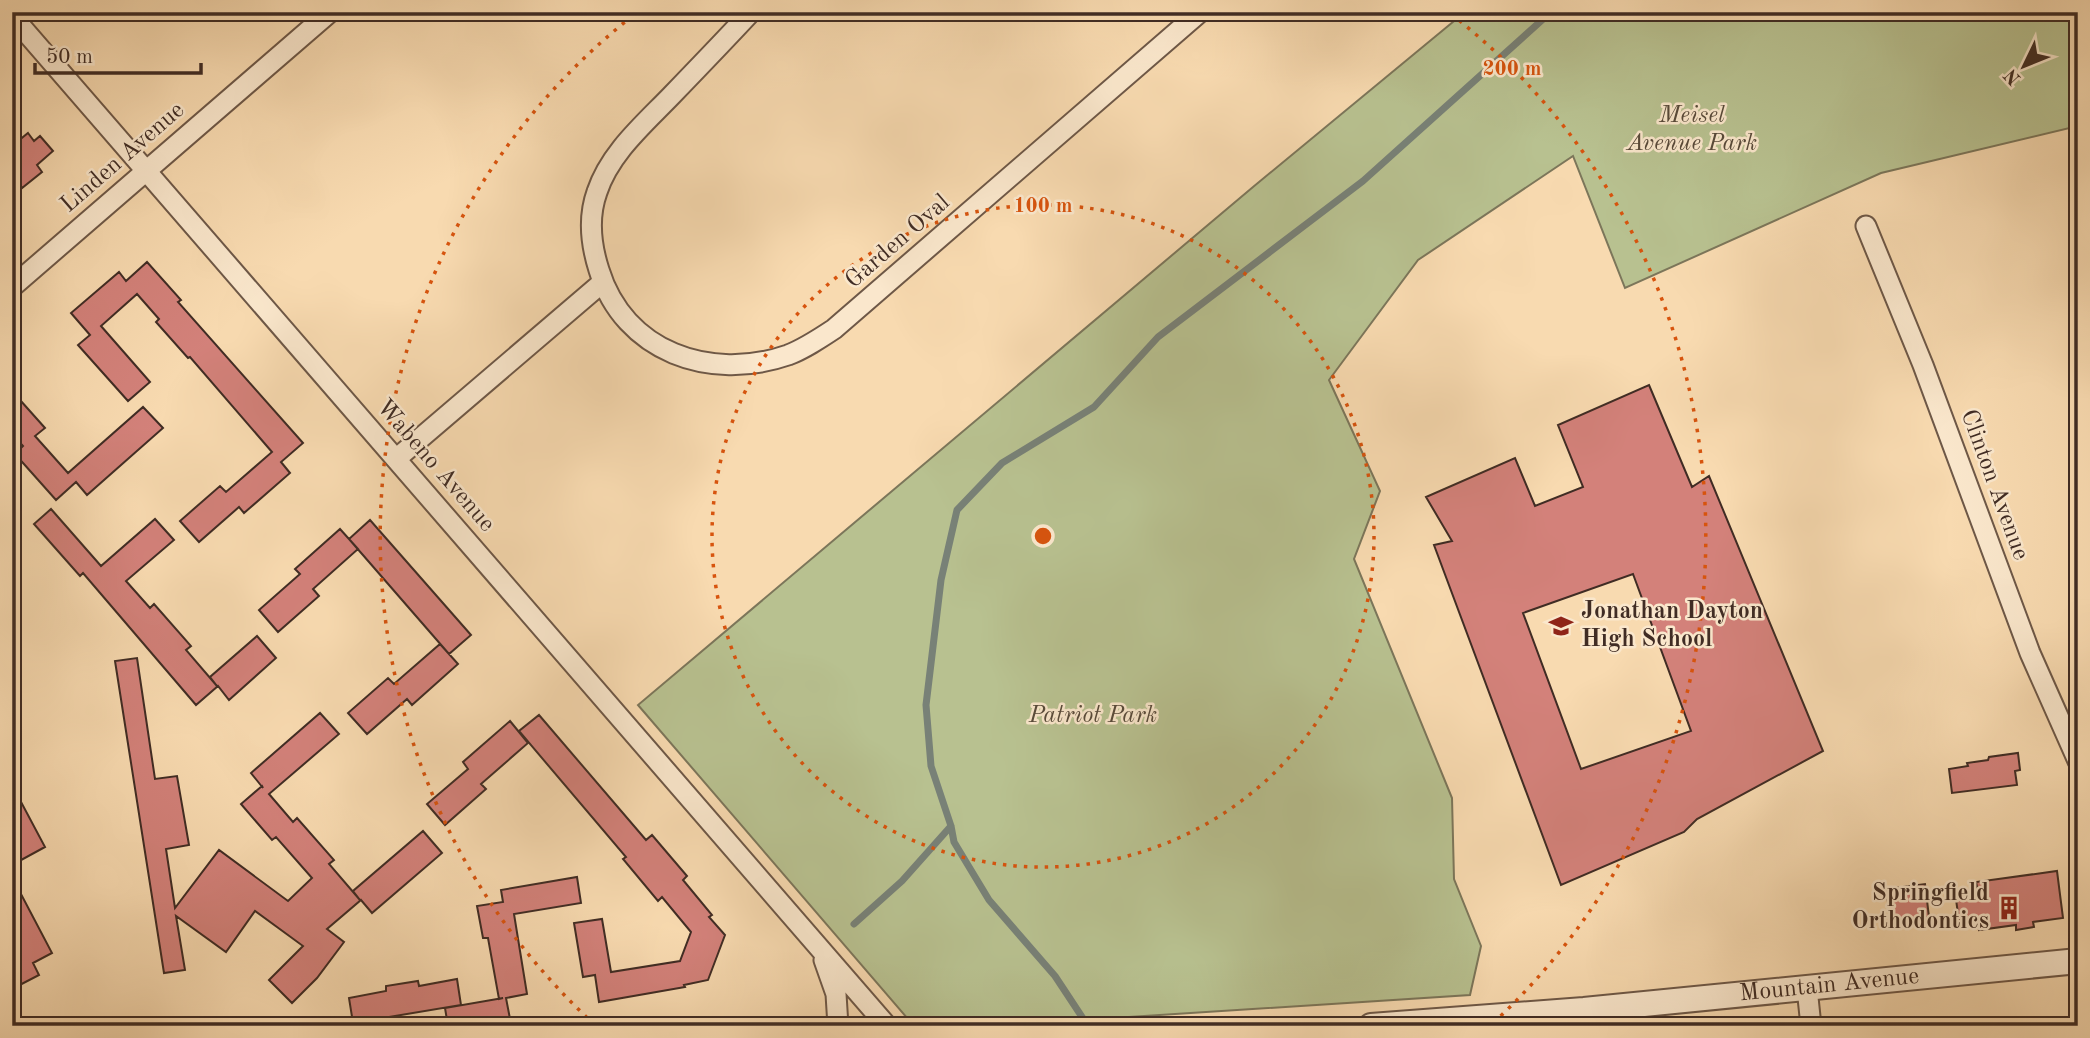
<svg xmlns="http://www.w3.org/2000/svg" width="2090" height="1038" font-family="'Old Standard TT',serif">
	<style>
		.green { fill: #b8c190; stroke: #7c765a; stroke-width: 2 }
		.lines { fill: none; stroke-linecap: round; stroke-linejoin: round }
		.stream { stroke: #788177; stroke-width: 7 }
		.building { fill: #d3817a; stroke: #402c24; stroke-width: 2; fill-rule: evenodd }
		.minor-casing { stroke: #6e5847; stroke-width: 23 }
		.tertiary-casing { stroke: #6e5847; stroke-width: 28 }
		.minor { stroke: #fae7cc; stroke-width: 19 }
		.tertiary { stroke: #fae7cc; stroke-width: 24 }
		.ring { fill: none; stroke: #d7540e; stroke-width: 3.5; stroke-dasharray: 3.5 7 }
		.labels { text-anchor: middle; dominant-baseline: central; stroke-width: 5; stroke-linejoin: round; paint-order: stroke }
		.park-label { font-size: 24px; font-style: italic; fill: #584a3a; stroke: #fae7cc }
		.street-label { font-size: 24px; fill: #402c24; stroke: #fae7cc }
		.poi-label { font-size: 24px; font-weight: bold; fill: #402c24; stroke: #fae7cc; text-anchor: start }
		.centre { fill: #d7540e; stroke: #fae7cc; stroke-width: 3.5 }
		.ring-label { font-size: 21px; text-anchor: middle; font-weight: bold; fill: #d7540e; stroke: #fae7cc; stroke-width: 5; stroke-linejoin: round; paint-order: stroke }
	</style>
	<rect width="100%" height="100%" fill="#f8dab0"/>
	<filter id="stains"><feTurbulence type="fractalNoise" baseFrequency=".00286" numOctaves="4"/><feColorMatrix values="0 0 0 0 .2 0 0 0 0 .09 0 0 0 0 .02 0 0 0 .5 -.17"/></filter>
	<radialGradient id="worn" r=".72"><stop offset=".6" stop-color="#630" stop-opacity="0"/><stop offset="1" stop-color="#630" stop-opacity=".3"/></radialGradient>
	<path class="green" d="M1465,12H2078V126L1881,173L1625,288L1573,156L1418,260L1329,380L1380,491L1354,559L1452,798L1454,879L1481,946L1470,995L989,1026H914L638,705L1253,187Z"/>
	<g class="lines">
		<path class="stream" d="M854,924L902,881L951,826
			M1088,1026L1055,976L989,900L954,842L951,826L931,766L926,705L941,580L957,510L1002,463L1094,407L1158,337L1363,181L1551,12"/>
	</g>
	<path class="building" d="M28,133L34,141L40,136L53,151L37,165L42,172L22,188L12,176V146Z
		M147,262L181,300L178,302L303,443L281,462L290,473L244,513L239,507L199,542L180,521L220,486L226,492L272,452L190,357L188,358L156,322L159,319L137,294L101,326L150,382L128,401L78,345L90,335L71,313L119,272L126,281Z
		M1649,385L1692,487L1709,476L1823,751L1697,819L1684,832L1561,885L1434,545L1452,541L1426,497L1515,458L1535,506L1583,487L1558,425ZM1633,574L1691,731L1581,769L1523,613Z
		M12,391L45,428L35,436L68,473L143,407L163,428L87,495L76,482L56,500L15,454L23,446L12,434Z
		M51,509L101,566L155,519L174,540L126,581L150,608L154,604L191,646L186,650L217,686L210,677L257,636L276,658L229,700L218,686L196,705L83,573L80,576L34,524Z
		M370,520L471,635L449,654L349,539Z
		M340,529L358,549L313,589L319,596L278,632L259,610L300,574L295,569Z
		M440,644L458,664L412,705L407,699L367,734L348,713L388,678L394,684Z
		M137,658L155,779L177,776L189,845L166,849L175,908L219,850L288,901L312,878L276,837L272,840L241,804L262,786L263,788L251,773L320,713L339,734L269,794L293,822L297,818L334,860L329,864L360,900L353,891L423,831L442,853L372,913L361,900L327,929L344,942L317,978L292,1003L269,980L303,946L255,911L226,952L176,916L185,970L164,973L115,661Z
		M539,715L646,840L652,835L687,876L683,880L712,915L709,917L725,935L708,980L684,985L685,987L599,1002L595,975L583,977L574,923L602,919L611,972L680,961L691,932L662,897L658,901L623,859L626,857L519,731Z
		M510,721L528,743L481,784L486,789L445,825L427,804L468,769L463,762Z
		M2018,753L2020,770L2015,771L2017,785L1952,793L1949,769L1968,766L1967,763L1988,760L1989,757Z
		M12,785L45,847L12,865Z
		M2057,871L2063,918L2033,922L2034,927L2016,930V925L1979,930L1978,919L1959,922L1956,899L1979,896L1976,882Z
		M12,877L52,953L33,963L39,975L12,989Z
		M577,877L581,903L514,914L527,994L506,998L511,1024L448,1026L445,1008L503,998L499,999L488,938H483L477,906L503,902L501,890Z
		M1925,884L1929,917L1891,923L1886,889Z
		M457,979L461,1005L353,1023L349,998L386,991V986L418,981L419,986Z"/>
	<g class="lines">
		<g class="minor-casing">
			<path id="minor" d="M751,12C725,40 698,68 671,96C643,125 610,153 597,192C588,217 591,245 599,270C624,352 710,382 788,355C804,349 819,339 834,329L1200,12
				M12,16L887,1026
				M1866,226L1923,365L2030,653L2078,761
				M12,287L330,12
				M396,459L603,282
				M824,960L836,994L838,1026
				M1807,988L1811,1026"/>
		</g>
		<g class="tertiary-casing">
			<g id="tertiary">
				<path id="s1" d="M1371,1026L1584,1010L2078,961"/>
			</g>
		</g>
		<use href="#minor" class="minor"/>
		<use href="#tertiary" class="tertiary"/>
	</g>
	<g class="ring">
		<circle cx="1043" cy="536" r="331"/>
		<path d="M595 1025A663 663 0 0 1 635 14M1451 14A663 663 0 0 1 1491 1025"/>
	</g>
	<defs>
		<g id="school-bare" transform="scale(1.89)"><path d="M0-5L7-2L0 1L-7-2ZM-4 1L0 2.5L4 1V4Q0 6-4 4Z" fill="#8f2418" stroke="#fae7cc" stroke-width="2.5" paint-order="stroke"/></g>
		<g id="building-bare" transform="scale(1.89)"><path d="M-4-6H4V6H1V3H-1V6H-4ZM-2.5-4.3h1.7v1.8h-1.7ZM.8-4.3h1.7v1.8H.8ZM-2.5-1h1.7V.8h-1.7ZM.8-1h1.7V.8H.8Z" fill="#8f2418" stroke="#fae7cc" stroke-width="2.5" paint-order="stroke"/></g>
	</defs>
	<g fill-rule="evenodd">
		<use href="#school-bare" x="1561" y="626"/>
		<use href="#building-bare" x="2009" y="908"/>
	</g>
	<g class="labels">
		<g class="park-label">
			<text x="1692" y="116">Meisel<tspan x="1692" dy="28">Avenue Park</tspan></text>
			<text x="1093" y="716">Patriot Park</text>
		</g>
		<g class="street-label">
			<text transform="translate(123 158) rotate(-41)">Linden Avenue</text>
			<text transform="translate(898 242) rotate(-41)">Garden Oval</text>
			<text transform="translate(435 466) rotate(49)">Wabeno Avenue</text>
			<text transform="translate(1994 485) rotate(70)">Clinton Avenue</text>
			<text stroke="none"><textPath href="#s1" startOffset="460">Mountain Avenue</textPath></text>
		</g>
		<g class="poi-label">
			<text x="1581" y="612">Jonathan Dayton<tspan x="1581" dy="28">High School</tspan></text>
			<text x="1989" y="894" text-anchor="end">Springfield<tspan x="1989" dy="28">Orthodontics</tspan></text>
		</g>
	</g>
	<circle cx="1043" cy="536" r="10" class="centre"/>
	<g class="ring-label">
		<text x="1512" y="75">200 m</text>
		<text x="1043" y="212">100 m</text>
	</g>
	<rect width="2090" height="1038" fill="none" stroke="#f8dab0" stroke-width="42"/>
	<rect x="14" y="14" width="2062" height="1010" fill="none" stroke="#402c24" stroke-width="3.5"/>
	<rect x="21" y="21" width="2048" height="996" fill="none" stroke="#402c24" stroke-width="2"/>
	<g transform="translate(2024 66) rotate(227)" stroke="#fae7cc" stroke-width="5" paint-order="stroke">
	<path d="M0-5L12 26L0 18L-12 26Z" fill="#402c24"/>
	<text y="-10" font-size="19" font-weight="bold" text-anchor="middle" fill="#402c24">N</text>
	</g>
	<path d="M35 63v10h166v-10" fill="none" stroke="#402c24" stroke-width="3.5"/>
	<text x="46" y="63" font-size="21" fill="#402c24" stroke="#fae7cc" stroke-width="5" paint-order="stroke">50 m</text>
	<rect width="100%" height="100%" filter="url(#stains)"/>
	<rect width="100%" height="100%" fill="url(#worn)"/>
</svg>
